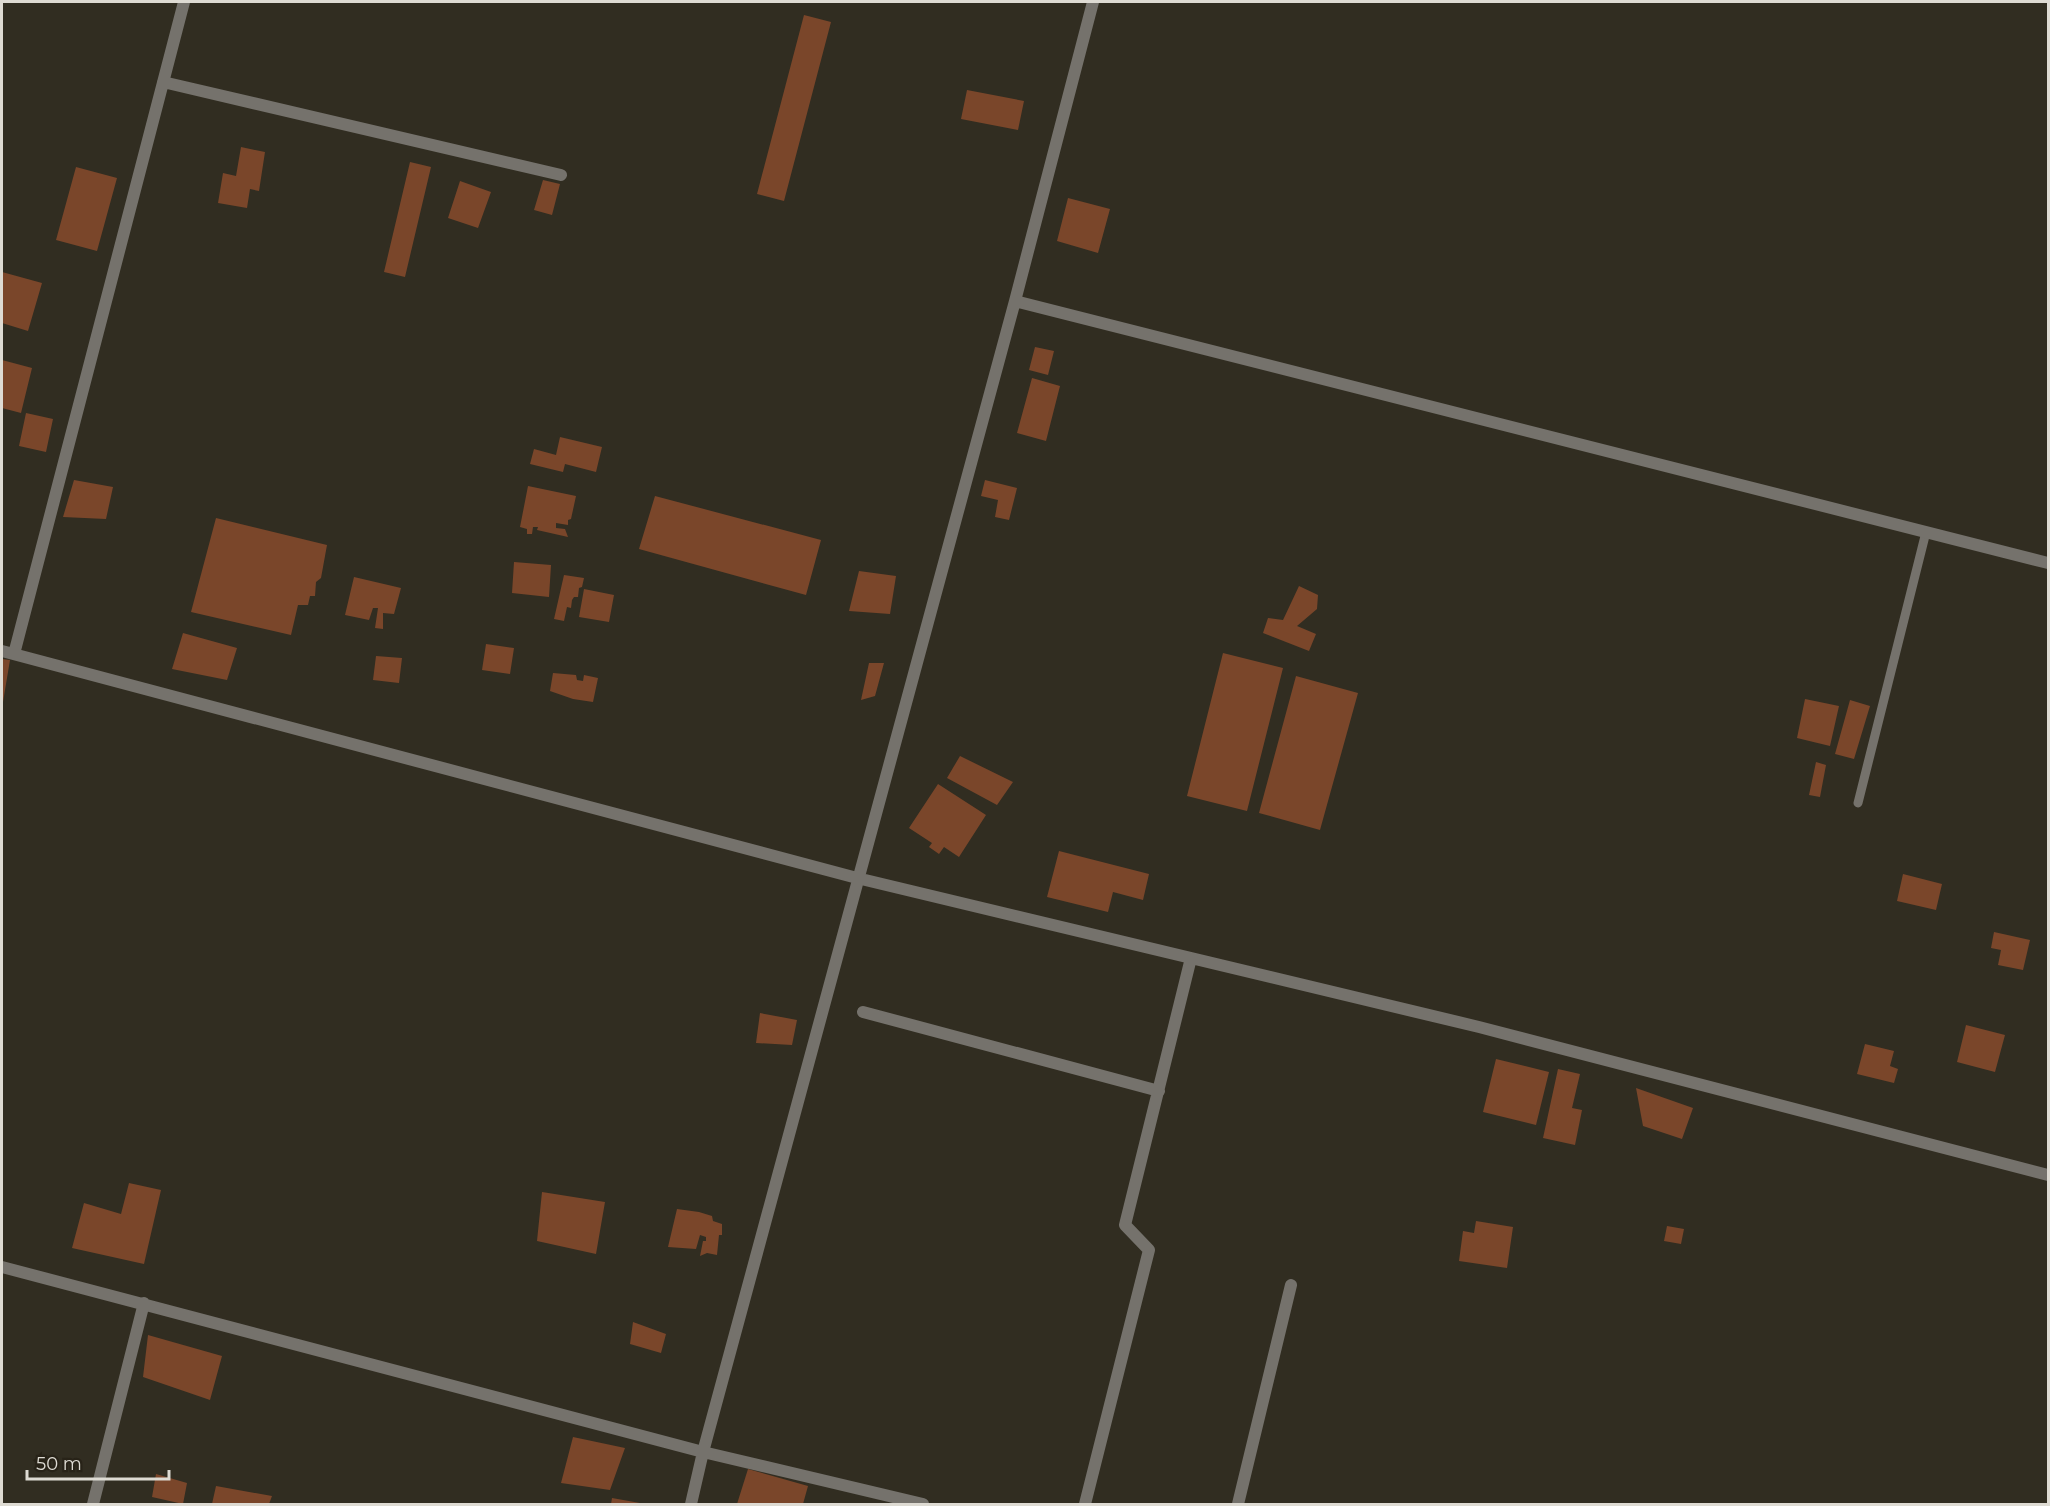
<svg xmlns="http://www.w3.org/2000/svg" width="2050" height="1506" font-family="Montserrat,sans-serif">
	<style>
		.building { fill: #7a462a }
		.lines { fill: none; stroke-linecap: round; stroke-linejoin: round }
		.service { stroke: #75726c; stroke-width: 9 }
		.minor { stroke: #75726c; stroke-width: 12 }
	</style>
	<rect width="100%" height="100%" fill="#312d21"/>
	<path class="building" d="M804,15L831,22L784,201L757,194Z
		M967,90L1024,101L1018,130L961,119Z
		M241,147L265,152L259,191L250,189L247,208L218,203L223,173L236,176Z
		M410,162L431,167L405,277L384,272Z
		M76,167L117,178L97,251L56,240Z
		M543,180L560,184L552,215L534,210Z
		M460,181L491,192L478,228L448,218Z
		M1068,198L1110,209L1098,253L1057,241Z
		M2,272L42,283L28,331L2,323Z
		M1035,347L1054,351L1048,375L1029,370Z
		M2,360L32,368L21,413L2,408Z
		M1032,378L1060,386L1046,441L1017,433Z
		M26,413L53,419L46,452L19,446Z
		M560,437L602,447L596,472L565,464L563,472L530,464L534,449L556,455Z
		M74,480L113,487L106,519L63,517Z
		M985,480L1017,488L1009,520L995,517L998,500L981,496Z
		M528,486L576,496L571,519L568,520V525L556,523V528L565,529L568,537L537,530L538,527H533L532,534H527V529L520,527Z
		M655,496L821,540L806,595L639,549Z
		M216,518L327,545L321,578L316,582L315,596H310L308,605H298L291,635L191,612Z
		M514,562L551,565L549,597L512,593Z
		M859,571L896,576L890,614L849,611Z
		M564,575L584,578L582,587L579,588L578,597H574L572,600L571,608L567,607L564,621L554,619Z
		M354,577L401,588L394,614L383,613V629L375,628L378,608H373L369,620L345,615Z
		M1299,586L1318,595L1317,609L1297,626L1316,634L1309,651L1263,633L1268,618L1283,620Z
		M584,589L614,595L609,622L579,617Z
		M183,633L237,648L227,680L172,669Z
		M486,644L514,648L510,674L482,670Z
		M1223,653L1283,668L1247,811L1187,796Z
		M376,656L402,658L399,683L373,680Z
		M2,659L10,660L3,702H2Z
		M869,663H884L875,696L861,700Z
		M553,673L576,675L577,680L583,681L584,675L598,678L593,702L573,699L550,691Z
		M1296,676L1358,693L1320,830L1259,813Z
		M1805,699L1839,706L1830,746L1797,738Z
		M1850,700L1870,706L1854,759L1835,754Z
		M960,756L1013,782L997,805L947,778Z
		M1816,762L1826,765L1820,797L1809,795Z
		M938,784L986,815L959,857L944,847L939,854L929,847L932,843L909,828Z
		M1059,851L1149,874L1143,900L1113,892L1108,912L1047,897Z
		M1903,874L1942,884L1936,910L1897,901Z
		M1994,932L2030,940L2023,970L1998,965L2001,950L1991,948Z
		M760,1013L797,1020L792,1045L756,1043Z
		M1966,1025L2005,1035L1995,1072L1957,1062Z
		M1865,1044L1894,1051L1890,1066L1898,1069L1894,1083L1857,1074Z
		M1496,1059L1549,1072L1536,1125L1483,1112Z
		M1558,1069L1580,1074L1572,1108L1582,1110L1575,1145L1543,1138Z
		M1636,1088L1693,1108L1682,1139L1643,1126Z
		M129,1183L161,1190L144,1264L72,1248L84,1203L121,1214Z
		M542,1192L605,1202L596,1254L537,1241Z
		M677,1209L699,1212L712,1216L713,1221L722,1224V1235H719L717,1255L707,1253L700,1256L703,1241H706V1237L700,1235L696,1249L668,1247Z
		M1476,1221L1513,1227L1507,1268L1459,1261L1463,1231L1474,1233Z
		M1667,1226L1684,1229L1681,1244L1664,1241Z
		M633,1322L666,1334L661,1353L630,1344Z
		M148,1335L222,1356L210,1400L143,1377Z
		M573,1437L625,1448L610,1490L561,1483Z
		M748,1469L808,1486L803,1504H737Z
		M156,1474L187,1483L183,1504L152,1497Z
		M216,1486L272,1496L269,1504H212Z
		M612,1498L640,1503V1504H611Z"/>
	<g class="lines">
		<path class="service" d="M1858,803L1926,532"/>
		<path class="minor" d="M163,82L561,175
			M1015,301L2048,563
			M2,651L857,878L1479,1027L2048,1175
			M14,654L184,2
			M863,1012L1159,1091
			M2,1267L703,1452L923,1504
			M93,1504L144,1303
			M691,1504L703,1452L1015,301L1093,2
			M1085,1504L1149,1250L1125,1225L1191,958
			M1238,1504L1291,1285"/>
	</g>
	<rect width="2050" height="1506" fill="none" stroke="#dedbd3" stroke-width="6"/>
	<path d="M27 1470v9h142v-9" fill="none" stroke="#dedbd3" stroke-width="3"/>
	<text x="36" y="1470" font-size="18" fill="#dedbd3" stroke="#282318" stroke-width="4.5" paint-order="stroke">50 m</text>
</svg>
